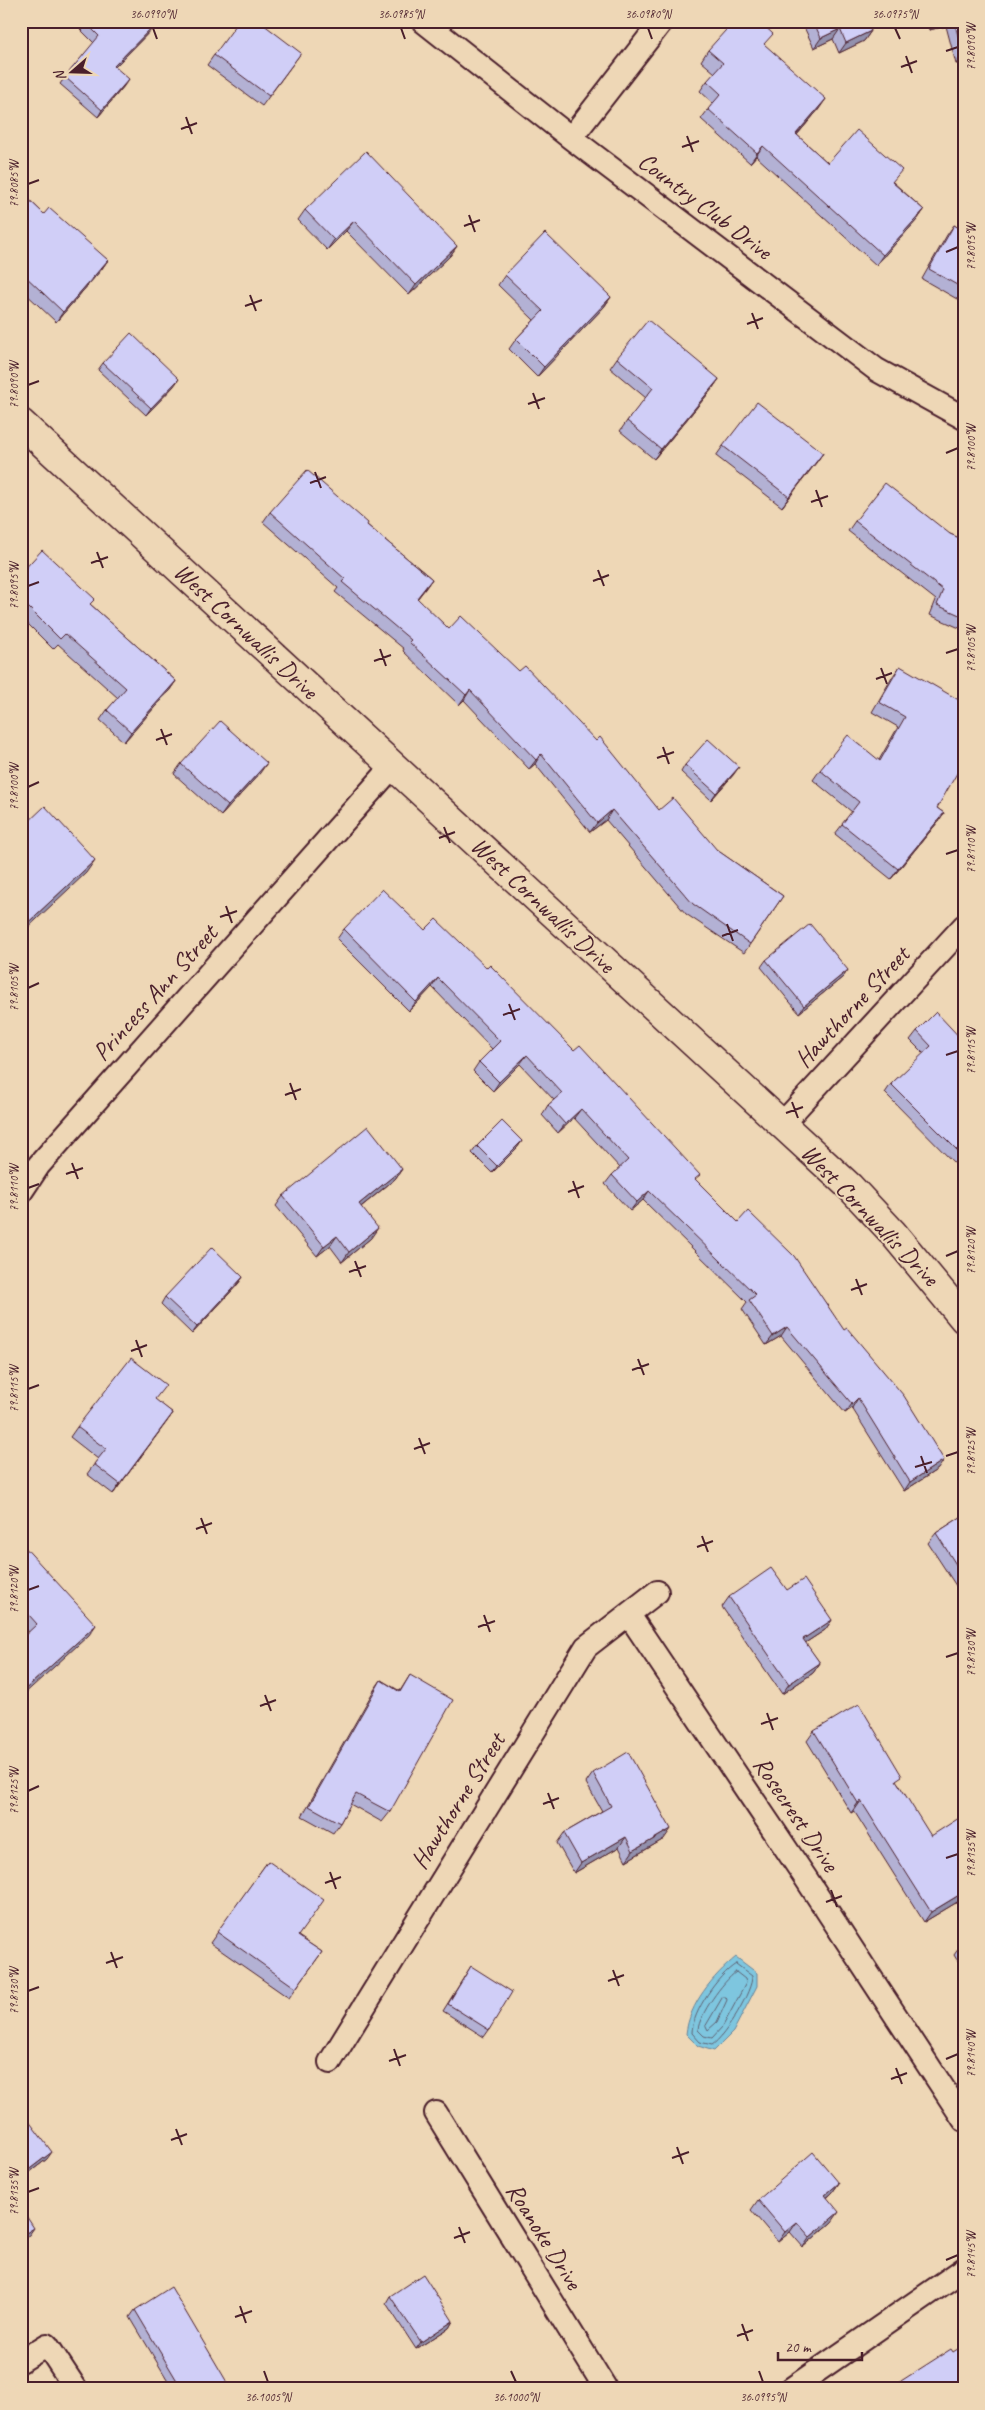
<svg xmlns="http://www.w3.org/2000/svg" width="985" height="2410" font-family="Caveat,sans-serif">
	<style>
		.water { fill: #7ec6df; stroke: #698397 }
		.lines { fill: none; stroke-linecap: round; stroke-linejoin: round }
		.shore { stroke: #5f6273; stroke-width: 1 }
		.street-casing { stroke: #4a1f2b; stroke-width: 26 }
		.secondary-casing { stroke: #4a1f2b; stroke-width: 31 }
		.street { stroke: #eed7b6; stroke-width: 22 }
		.secondary { stroke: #eed7b6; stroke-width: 28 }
		.wall { fill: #b3b1d4; stroke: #4a1f2b }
		.shaded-wall { fill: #9290ad; stroke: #4a1f2b }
		.building { fill: #d0cef7; stroke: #4a1f2b }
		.ticks { fill: none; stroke: #4a1f2b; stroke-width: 2 }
		.labels { text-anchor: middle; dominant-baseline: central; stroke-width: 4; stroke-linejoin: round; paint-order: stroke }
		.street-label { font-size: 25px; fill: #4a1f2b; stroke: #eed7b6 }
		.neatline { fill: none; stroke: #4a1f2b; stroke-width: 2 }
		.ticks-label { font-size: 12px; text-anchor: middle; fill: #4a1f2b }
	</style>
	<rect width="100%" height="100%" fill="#eed7b6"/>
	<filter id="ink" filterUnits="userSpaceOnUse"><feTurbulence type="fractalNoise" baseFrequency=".02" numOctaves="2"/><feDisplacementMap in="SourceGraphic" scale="10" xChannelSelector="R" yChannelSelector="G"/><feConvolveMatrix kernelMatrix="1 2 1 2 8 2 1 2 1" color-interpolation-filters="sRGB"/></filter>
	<g filter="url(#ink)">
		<path class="water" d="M736,1957L757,1973V1986L733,2032L714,2051L698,2046L686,2034C689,2004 713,1976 736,1957Z"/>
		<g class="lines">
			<path class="shore" d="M736,1964L752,1976C753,1990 725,2037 712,2045L700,2042L692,2033C692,2012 718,1975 736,1964Z
				M736,1972L745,1979L746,1983L723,2026L712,2038L704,2036L698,2030C699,2015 723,1981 736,1972Z
				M723,1997H726L727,2000L717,2022L708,2030L706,2026Z"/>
			<g class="street-casing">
				<path id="street" d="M423,21L571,138L877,370L964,418
					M571,138L662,21
					M781,1125L964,926
					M21,1192L39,1165L393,766
					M629,1615L805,1877L964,2120
					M330,2062L586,1647L657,1592
					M436,2113L606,2389
					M21,2361L47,2345L76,2389
					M791,2389L964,2269"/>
			</g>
			<g class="secondary-casing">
				<path id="secondary" d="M21,423L850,1187L892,1232L964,1319"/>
			</g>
			<use href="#street" class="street"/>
			<use href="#secondary" class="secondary"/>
		</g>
		<path class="wall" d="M72,21H160L115,67L124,86L98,117L60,84L65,77L94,43Z
			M803,21H866L871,31L864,41L839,53L833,39L814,48L802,23Z
			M927,21H964V62L956,64L946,26L929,30Z
			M765,45L819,109L797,135L828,163L893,182L924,210L917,220L876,265L756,156L750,163L701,119L713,103L700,91L707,81L715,73L701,61L708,50Z
			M301,53L262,106L207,65L214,55Z
			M21,192L44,214L108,260L101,270L56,322L21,289Z
			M305,210L457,246L450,256L409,295L346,231L327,250L298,220Z
			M954,225L964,231V303L922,279L947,235Z
			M505,275L611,297L604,307L537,377L509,349L516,339L534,320L498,285Z
			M617,358L719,379L712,389L654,459L620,431L627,421L646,398L610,368Z
			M103,363L174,386L146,415L98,370Z
			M723,446L823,453L782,507L716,456Z
			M270,512L367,525L432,579L417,599L449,629L659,810L783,896L744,953L686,914L606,820L590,832L535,764L529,769L464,700L459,705L403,651L404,649L335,592L338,588L263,522Z
			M855,521L950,534L964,540V630L930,615L936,600L848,531Z
			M21,573L91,605L176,681L169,691L124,742L100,720L107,710L118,698L58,644L53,649L21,617Z
			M900,666L937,808L944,813L937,823L891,879L835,834L852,812L813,780L820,770L879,760L898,727L872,712L893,676Z
			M181,764L260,773L221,816L174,774Z
			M685,765L734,774L711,800L681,772Z
			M344,929L425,930L696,1180L938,1469L904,1491L852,1408L845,1413L781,1336L766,1345L742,1309L747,1302L643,1200L630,1211L605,1184L612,1175L620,1168L574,1118L558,1133L542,1115L548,1105L554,1100L520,1064L493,1091L473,1071L479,1062L492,1049L432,987L409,1011L337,939Z
			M766,960L848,970L843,977L799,1013L761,967Z
			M936,1012L964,1085L958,1090L964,1096V1173L885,1093L891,1084L924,1054L910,1040L917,1031Z
			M522,1141L517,1148L492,1173L472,1153L477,1146Z
			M402,1169L395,1179L361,1207L371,1238L342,1262L330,1246L317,1256L276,1206L283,1196Z
			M243,1277L238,1284L192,1334L161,1304L165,1297Z
			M155,1400L173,1413L113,1494L87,1474L98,1459L70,1437L77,1427Z
			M964,1515V1598L928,1543L936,1533Z
			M21,1543L89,1635L29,1632L21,1624Z
			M787,1590L832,1620L825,1630L805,1643L820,1663L813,1673L782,1694L722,1607L729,1597Z
			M410,1675L390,1812L382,1822L350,1804L340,1823L333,1833L302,1816L374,1690L381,1680L400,1691Z
			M814,1731L898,1783L964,1898L924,1922L854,1811L851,1813L807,1741Z
			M593,1773L664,1839L626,1861L619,1847L574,1873L557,1843L564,1833L602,1811L586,1783Z
			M268,1861L298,1936L322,1952L289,1998L210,1943Z
			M964,1943V1971L954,1955L961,1945Z
			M471,1966L489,2030L484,2037L443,2011Z
			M21,2113L47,2159L22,2178L21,2177Z
			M839,2183L832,2193L827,2198L832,2222L803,2247L790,2232L778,2242L751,2210L758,2200Z
			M390,2296L453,2321L449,2328L416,2349L386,2303Z
			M135,2310L231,2389H173L130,2317Z"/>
		<path class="shaded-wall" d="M158,21H160L109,73L114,66Z
			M936,21H949L946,26L929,30Z
			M840,29L833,39L814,48L821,38Z
			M871,31L864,41L839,53L846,43Z
			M963,54H964V62L956,64Z
			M129,79L124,86L98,117L102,110Z
			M826,99L819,109L789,144L796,134Z
			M763,146L756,156L750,163L757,153Z
			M924,210L917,220L876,265L883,255Z
			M354,221L346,231L327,250L334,240Z
			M457,246L450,256L409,295L416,285Z
			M108,260L101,270L56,322L63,312Z
			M611,297L604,307L537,377L544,367Z
			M179,379L174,386L146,415L151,408Z
			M719,379L712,389L654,459L661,449Z
			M823,453L816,463L782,507L789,497Z
			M432,579L425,589L410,608L417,598Z
			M176,681L169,691L124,742L131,732Z
			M470,690L464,700L459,705L466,695Z
			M541,754L535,764L529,769L536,760Z
			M267,763L260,773L221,816L228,806Z
			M739,767L734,774L711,800L716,793Z
			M612,810L606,820L590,832L597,823Z
			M944,813L937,823L891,879L898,869Z
			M95,860L86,873L21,934V929Z
			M848,970L843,977L799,1013L804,1006Z
			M438,978L432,987L409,1011L416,1002Z
			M527,1055L520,1064L493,1091L499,1082Z
			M964,1082V1085L951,1097L957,1088Z
			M581,1109L574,1118L558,1133L565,1124Z
			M522,1141L517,1148L492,1173L497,1166Z
			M402,1169L395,1179L352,1214L359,1204Z
			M649,1191L643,1200L630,1211L637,1202Z
			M378,1228L371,1238L342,1262L349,1252Z
			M337,1236L330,1246L317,1256L324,1246Z
			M243,1277L238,1284L192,1334L197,1327Z
			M787,1327L781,1336L766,1345L773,1336Z
			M858,1398L852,1408L845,1413L852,1404Z
			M173,1413L166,1423L113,1494L120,1484Z
			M944,1460L938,1469L904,1491L910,1482Z
			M832,1620L825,1630L796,1649L803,1639Z
			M96,1625L89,1635L21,1697V1693Z
			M820,1663L813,1673L782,1694L789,1684Z
			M861,1801L854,1811L851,1813L858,1803Z
			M671,1829L664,1839L626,1861L633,1851Z
			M626,1837L619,1847L574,1873L581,1863Z
			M964,1892V1898L924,1922L931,1912Z
			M52,2152L47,2159L22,2178L27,2171Z
			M839,2183L832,2193L818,2205L825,2195Z
			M839,2212L832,2222L803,2247L810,2237Z
			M797,2222L790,2232L778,2242L785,2232Z
			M34,2228L29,2235L21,2240V2236Z
			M453,2321L449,2328L416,2349L421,2342Z"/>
		<path class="building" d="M84,21H158L114,66L129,79L102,110L65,77L99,36Z
			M239,21H259L301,53L269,96L214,55Z
			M734,21H759L773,34L764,44L826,99L796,134L828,163L857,130L902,170L892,182L924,210L883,255L763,146L757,153L708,109L721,94L707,81L723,63L708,50Z
			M813,21H866L871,31L846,43L840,29L821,38Z
			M954,21H964V54H963Z
			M366,151L457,246L416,285L354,221L334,240L305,210Z
			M21,192L44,214L49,208L108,260L63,312L21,272Z
			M954,225L964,231V289L929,269Z
			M545,233L611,297L544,367L516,339L543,311L505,275Z
			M648,320L719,379L661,449L627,421L653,388L617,358Z
			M131,333L179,379L151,408L103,363Z
			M757,402L823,453L789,497L723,446Z
			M307,470L368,523L367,525L432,579L417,598L449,629L461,616L519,671L525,666L596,741L600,737L659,810L673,798L717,850L783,896L750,944L693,904L612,810L597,823L541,754L536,760L470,690L466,695L409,642L411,640L342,582L345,579L270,512Z
			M885,483L950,534L964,540V617L937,605L943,590L855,521Z
			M42,550L95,599L90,604L176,681L131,732L107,710L126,688L65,634L60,639L21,600V573Z
			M900,666L964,703V761L937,808L944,813L898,869L842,824L859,802L820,770L848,735L880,761L905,717L879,702Z
			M220,721L267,763L228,806L181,764Z
			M708,739L739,767L716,793L685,765Z
			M45,806L95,860L21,929V821L25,825Z
			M382,889L425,930L436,919L487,968L490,965L574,1050L580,1045L700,1175L695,1179L738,1222L748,1211L794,1256L844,1330L847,1328L904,1396L944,1460L910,1482L858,1398L852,1404L787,1327L773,1336L749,1300L756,1295L649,1191L637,1202L612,1175L628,1160L581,1109L565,1124L548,1105L562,1093L527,1055L499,1082L479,1062L500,1041L438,978L416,1002L344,929Z
			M810,924L848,970L804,1006L766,960Z
			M936,1012L964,1042V1082L957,1088L964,1096V1157L891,1084L931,1046L917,1031Z
			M502,1121L522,1141L497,1166L477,1146Z
			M368,1126L402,1169L359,1204L378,1228L349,1252L337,1236L324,1246L283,1196Z
			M212,1247L243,1277L197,1327L165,1297Z
			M131,1358L166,1385L155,1399L173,1413L120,1484L94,1464L106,1449L77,1427Z
			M964,1515V1577L936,1533Z
			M21,1543L96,1625L21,1693V1639L37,1624L21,1606Z
			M771,1568L787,1590L804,1579L832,1620L803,1639L820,1663L789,1684L729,1597Z
			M410,1675L453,1700L390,1812L356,1794L340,1823L309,1806L381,1680L400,1692Z
			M859,1704L902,1776L896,1780L931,1836L959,1818L964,1826V1892L931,1912L861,1801L858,1803L814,1731Z
			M628,1752L671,1829L633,1851L626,1837L581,1863L564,1833L611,1806L593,1773Z
			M268,1861L324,1900L298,1936L322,1952L296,1988L217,1932Z
			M964,1943V1949L961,1945Z
			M471,1966L512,1992L489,2030L448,2004Z
			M22,2112L52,2152L27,2171L21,2164V2113Z
			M813,2152L839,2183L825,2195L839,2212L810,2237L797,2222L785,2232L758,2200Z
			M21,2208L34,2228L21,2236Z
			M423,2274L453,2321L421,2342L390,2296Z
			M171,2287L231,2389H182L135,2310Z
			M964,2345V2389H891L890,2388L951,2349L953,2352Z"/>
	</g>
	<path class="ticks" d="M153,28L157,39M401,28L405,39M648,28L652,39M895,28L900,39M946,51L958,47M906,56L912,73M901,67L917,61M186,117L192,134M181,129L197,123M687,136L693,152M682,147L699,141M28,184L39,180M469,215L475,232M464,226L480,220M946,252L958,247M250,295L256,311M245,306L262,300M752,313L758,329M747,324L763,318M28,385L39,381M533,393L539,409M528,404L545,398M946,453L958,448M315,472L321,488M310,483L326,477M816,490L822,507M811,502L828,496M97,552L103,568M91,563L108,557M598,570L604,586M593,581L609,575M28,586L39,582M380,649L386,666M946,653L958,649M374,661L391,655M881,668L887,684M876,679L892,673M161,729L167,745M156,740L172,734M663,747L669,764M657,758L674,752M28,787L39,782M444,827L450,843M439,838L455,832M946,854L958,850M226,906L232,923M220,917L237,911M727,924L733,941M722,936L738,930M28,988L39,983M509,1004L515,1020M503,1015L520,1009M946,1055L958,1051M290,1083L296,1100M285,1095L301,1089M792,1102L798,1118M786,1113L803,1107M72,1163L78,1179M66,1174L83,1168M573,1181L579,1198M28,1188L39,1184M568,1192L584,1186M946,1256L958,1251M355,1261L361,1277M349,1272L366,1266M856,1279L862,1295M851,1290L867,1284M136,1340L142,1357M131,1351L147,1345M638,1359L644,1375M632,1370L649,1364M28,1389L39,1385M419,1438L425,1454M414,1449L430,1443M921,1456L927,1473M946,1456L958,1452M915,1467L932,1462M201,1518L207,1534M196,1529L212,1523M702,1536L708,1552M697,1547L713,1541M28,1590L39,1586M484,1615L490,1632M478,1627L495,1621M946,1657L958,1653M265,1695L271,1711M260,1706L276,1700M767,1713L773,1730M761,1724L778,1718M28,1791L39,1786M548,1793L554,1809M543,1804L559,1798M946,1858L958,1854M330,1872L336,1889M325,1883L341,1877M831,1890L837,1907M826,1902L842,1896M111,1952L117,1968M106,1963L123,1957M613,1970L619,1986M608,1981L624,1975M28,1991L39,1987M394,2049L400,2066M946,2059L958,2054M389,2061L406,2055M896,2068L902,2084M891,2079L907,2073M176,2129L182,2145M171,2140L187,2134M677,2147L683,2164M672,2158L689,2152M28,2192L39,2188M459,2227L465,2243M454,2238L470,2232M946,2260L958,2255M240,2306L246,2323M235,2317L252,2311M742,2324L748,2341M737,2336L753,2330M264,2371L268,2382M511,2371L516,2382M759,2371L763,2382"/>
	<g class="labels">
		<g class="street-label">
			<text transform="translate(705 206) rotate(37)">Country Club Drive</text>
			<text transform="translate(246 631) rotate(43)">West Cornwallis Drive</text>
			<text transform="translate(543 905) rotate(43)">West Cornwallis Drive</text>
			<text transform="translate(155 993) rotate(-48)">Princess Ann Street</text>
			<text transform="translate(852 1007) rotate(-47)">Hawthorne Street</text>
			<text transform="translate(870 1215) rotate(46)">West Cornwallis Drive</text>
			<text transform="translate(458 1801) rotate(-58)">Hawthorne Street</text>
			<text transform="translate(796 1814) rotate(56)">Rosecrest Drive</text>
			<text transform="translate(544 2236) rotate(58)">Roanoke Drive</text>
		</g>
	</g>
	<rect width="985" height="2410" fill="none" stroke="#eed7b6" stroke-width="55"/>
	<g transform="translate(72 72) rotate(250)" stroke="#eed7b6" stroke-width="4" paint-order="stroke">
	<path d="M0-4L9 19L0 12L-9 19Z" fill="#4a1f2b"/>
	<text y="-8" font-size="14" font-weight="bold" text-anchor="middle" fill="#4a1f2b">N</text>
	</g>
	<path d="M778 2352v8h84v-8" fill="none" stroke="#4a1f2b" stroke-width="2.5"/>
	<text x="785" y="2352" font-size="15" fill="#4a1f2b" stroke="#eed7b6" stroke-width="4" paint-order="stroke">20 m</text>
	<rect x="28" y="28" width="930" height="2354" class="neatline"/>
	<g class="ticks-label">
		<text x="153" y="18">36.0990°N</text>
		<text x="401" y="18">36.0985°N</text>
		<text x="648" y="18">36.0980°N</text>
		<text x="895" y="18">36.0975°N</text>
		<text transform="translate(971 47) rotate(-90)" y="4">79.8090°W</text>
		<text transform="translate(14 184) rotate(-90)" y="4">79.8085°W</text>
		<text transform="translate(971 247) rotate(-90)" y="4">79.8095°W</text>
		<text transform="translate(14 385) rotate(-90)" y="4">79.8090°W</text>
		<text transform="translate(971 448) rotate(-90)" y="4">79.8100°W</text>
		<text transform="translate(14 586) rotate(-90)" y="4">79.8095°W</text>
		<text transform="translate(971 649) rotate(-90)" y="4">79.8105°W</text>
		<text transform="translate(14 787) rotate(-90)" y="4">79.8100°W</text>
		<text transform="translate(971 850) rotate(-90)" y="4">79.8110°W</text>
		<text transform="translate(14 988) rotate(-90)" y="4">79.8105°W</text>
		<text transform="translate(971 1051) rotate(-90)" y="4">79.8115°W</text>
		<text transform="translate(14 1188) rotate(-90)" y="4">79.8110°W</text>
		<text transform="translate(971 1251) rotate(-90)" y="4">79.8120°W</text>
		<text transform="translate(14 1389) rotate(-90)" y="4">79.8115°W</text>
		<text transform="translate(971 1452) rotate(-90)" y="4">79.8125°W</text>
		<text transform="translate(14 1590) rotate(-90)" y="4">79.8120°W</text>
		<text transform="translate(971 1653) rotate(-90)" y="4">79.8130°W</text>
		<text transform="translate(14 1791) rotate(-90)" y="4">79.8125°W</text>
		<text transform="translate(971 1854) rotate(-90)" y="4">79.8135°W</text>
		<text transform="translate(14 1991) rotate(-90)" y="4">79.8130°W</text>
		<text transform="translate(971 2054) rotate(-90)" y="4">79.8140°W</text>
		<text transform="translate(14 2192) rotate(-90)" y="4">79.8135°W</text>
		<text transform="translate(971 2255) rotate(-90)" y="4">79.8145°W</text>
		<text x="268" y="2401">36.1005°N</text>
		<text x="516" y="2401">36.1000°N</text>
		<text x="763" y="2401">36.0995°N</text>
	</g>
</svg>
